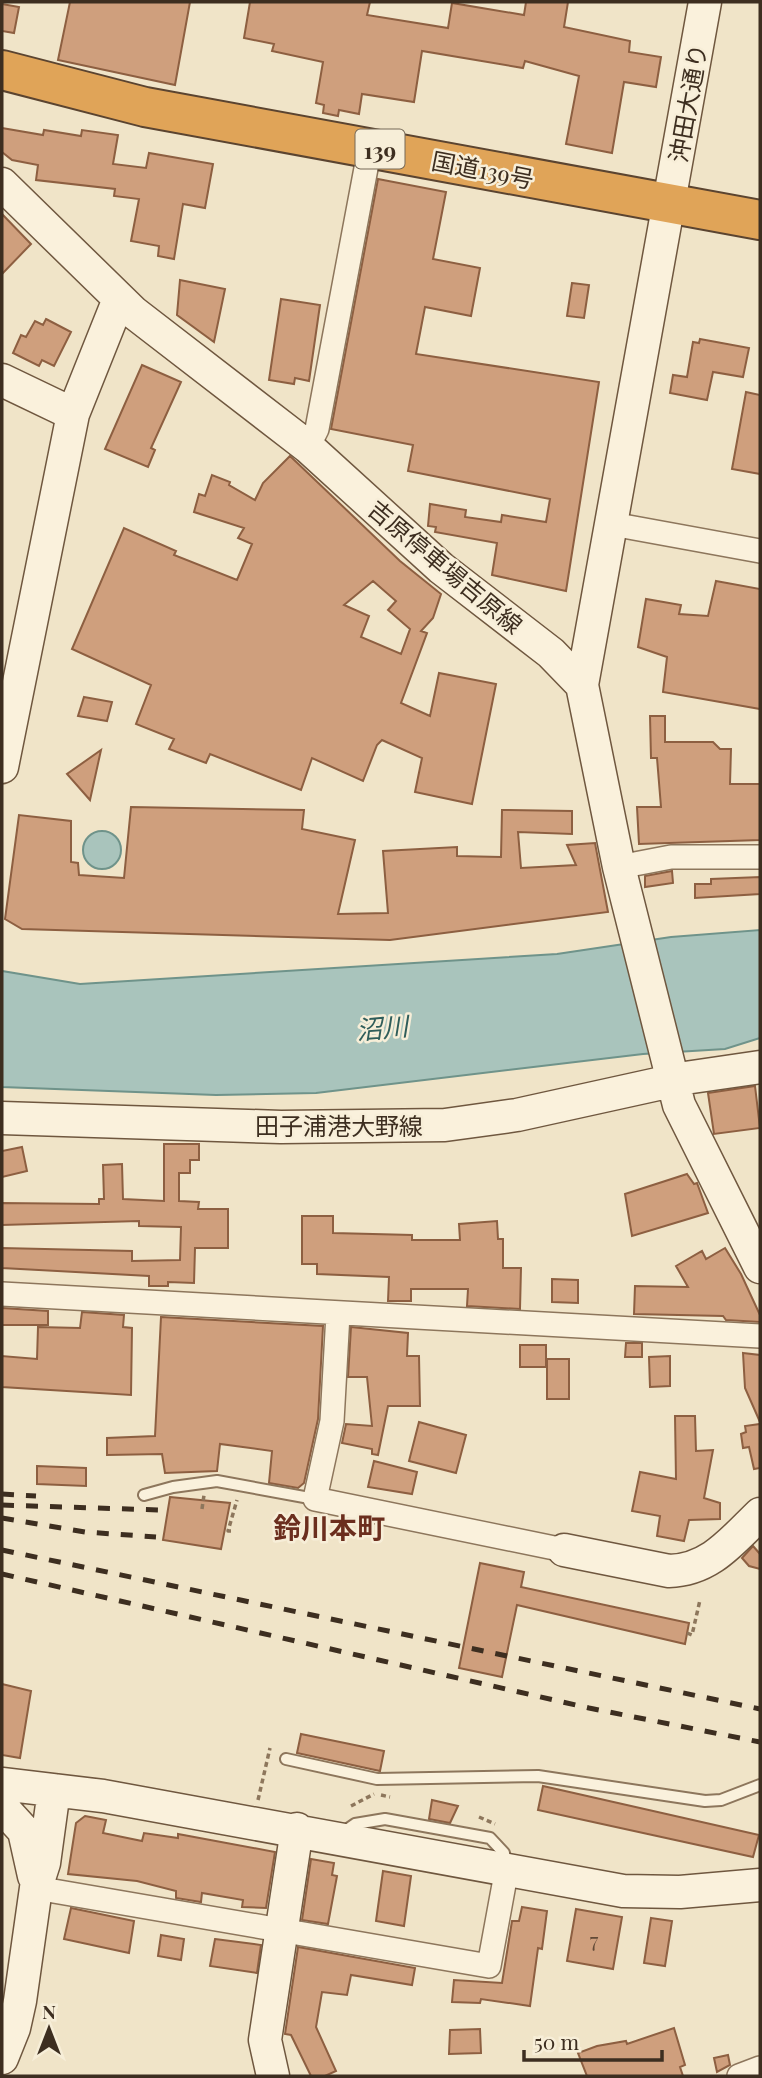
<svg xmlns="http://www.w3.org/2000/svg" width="762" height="2078" font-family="'Playfair Display','Noto Sans JP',serif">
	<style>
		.water { fill: #a9c4bc; stroke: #6f938a; stroke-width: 2 }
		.building { fill: #cf9f7d; stroke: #8d5f41; stroke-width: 2; fill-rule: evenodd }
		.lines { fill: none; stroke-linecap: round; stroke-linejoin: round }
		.lane-casing { stroke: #8d765c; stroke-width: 14 }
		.street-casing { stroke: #8d765c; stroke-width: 26 }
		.secondary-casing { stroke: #6f573f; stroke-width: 35 }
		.highway-casing { stroke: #5b4430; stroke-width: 42 }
		.path { stroke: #8d765c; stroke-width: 3.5; stroke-dasharray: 5 3.5; stroke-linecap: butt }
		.lane { stroke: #faf1dc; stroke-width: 10 }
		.street { stroke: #faf1dc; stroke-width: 23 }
		.secondary { stroke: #faf1dc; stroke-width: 32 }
		.highway { stroke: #e0a458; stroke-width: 38 }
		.rail { stroke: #3d2e20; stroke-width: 5; stroke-dasharray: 12 12; stroke-linecap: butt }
		.labels { text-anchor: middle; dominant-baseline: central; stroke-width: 5; stroke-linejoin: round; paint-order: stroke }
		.number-label { font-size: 21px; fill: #624a37 }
		.shield { fill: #f7eed8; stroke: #756857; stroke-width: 2 }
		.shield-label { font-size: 23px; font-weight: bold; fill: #3d2e20 }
		.street-label { font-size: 24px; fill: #3d2e20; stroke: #f7eed8 }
		.water-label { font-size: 26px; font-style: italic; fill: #2f5d5a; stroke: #f7eed8 }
		.quarter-label { font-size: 28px; font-weight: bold; fill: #6b2e1e; stroke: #f7eed8 }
	</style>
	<rect width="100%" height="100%" fill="#f0e4c8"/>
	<path class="water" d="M83 850a19 19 0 1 1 38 0a19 19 0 1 1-38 0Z
		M760,930V1038L725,1049L643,1054L316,1093L216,1095L2,1087V971L80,984L557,954L671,937Z"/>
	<path class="building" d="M70,2H190L175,85L58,60Z
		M250,2H370L367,15L448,28L452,3L524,15L526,2H568L564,27L630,41L629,52L661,57L656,87L624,82L612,153L566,144L579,76L525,61L523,68L422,51L414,102L362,94L359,114L339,110L338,116L323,113L324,105L316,103L323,62L272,51L274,44L244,38Z
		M2,4L19,7L14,33L2,31Z
		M2,128L43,135L44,130L81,136L82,130L118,135L113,164L146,168L149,153L213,164L205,208L183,204L174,259L158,256L159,246L131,241L139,199L114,196L115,189L36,180L38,165L12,160L2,152Z
		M378,179L446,192L433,259L480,268L471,316L425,307L416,354L599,382L566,591L492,575L497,543L435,532L436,527L428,526L430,504L466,510L465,517L501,522L502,515L546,522L550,499L408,471L413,445L331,429Z
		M2,214L31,244L2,274Z
		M180,280L225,289L214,342L177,315Z
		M572,283L589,285L584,318L567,316Z
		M281,299L320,305L309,381L295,378L294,384L269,380Z
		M46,319L71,332L54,366L42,360L39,366L13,353L21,335L26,337L35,321L43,325Z
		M700,339L749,348L743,377L713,372L707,400L670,393L673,375L687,377L693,342L699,343Z
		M142,365L181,382L151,448L155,450L148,467L105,449Z
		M746,392L760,395V474L732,469Z
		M290,456L400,561L441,594L433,618L421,631L427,633L401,703L430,716L439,673L496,684L472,804L415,792L422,758L382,740L377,745L363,781L312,758L301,790L210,754L206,763L169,749L174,739L136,724L151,685L72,649L124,528L176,551L174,555L237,580L252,544L238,538L244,528L194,512L199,494L205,496L212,475L230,482L229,485L255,500L263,483ZM373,581L396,601L388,610L410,629L401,654L361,637L369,616L344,605Z
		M716,581L760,589V709L663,692L667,657L638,647L646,599L681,605L679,614L708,616Z
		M84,697L112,702L107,721L78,716Z
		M650,716H665V742H713L720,749H731L730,784H760V840L639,844L637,807H661L657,758H651Z
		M101,750L90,800L67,774Z
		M131,807L304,810L302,829L355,840L338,914L388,913L383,851L457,847V856L501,857L502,810L572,811V834L518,832L521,868L576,865L567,845L595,843L608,912L390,940L22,929L5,919L19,815L71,821V862L78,863L79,875L124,878Z
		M672,871L673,883L645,887V876Z
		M760,877V894L695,898V884H711V879Z
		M755,1086L760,1128L714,1134L708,1093Z
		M164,1144H199V1160H190V1173H179V1201L199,1202L198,1209H228V1248H195L194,1283L168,1282V1286H149V1276L2,1268V1248L132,1251V1261L180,1260L181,1227L139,1226V1221L2,1225V1203L99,1204V1199H104L103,1165L122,1164L123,1199L164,1201Z
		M22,1147L27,1171L2,1177V1151Z
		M687,1174L694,1184L697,1183L708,1213L632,1236L625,1194Z
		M302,1216H333V1233L412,1235V1240H460L459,1224L497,1221L498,1239H503V1268H521L520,1309L467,1306L468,1289H411V1301H388L389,1277L317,1274V1264H302Z
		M725,1248L741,1274L760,1315V1322L726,1320L723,1316L634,1314L635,1286L688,1287L676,1266L702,1251L706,1259Z
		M552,1279L578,1280V1303L552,1302Z
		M2,1308L48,1311V1325H2Z
		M82,1312L124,1315L123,1327L132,1328L131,1395L2,1387V1356L37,1359L38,1327L80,1328Z
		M161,1317L323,1326L318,1419L304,1483L298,1488L269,1483L272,1451L220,1444L217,1471L165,1473L162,1454L107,1455V1438L155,1436Z
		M351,1327L408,1333L407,1356H419L420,1406H388L378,1455L372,1454V1449L342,1443L346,1424L372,1426L367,1377H348Z
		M626,1343H642V1357H625Z
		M520,1345H546V1367H520Z
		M743,1353L760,1355V1422L745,1388Z
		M670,1356V1386L650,1387L649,1357Z
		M547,1359H569V1399H547Z
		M675,1416H695L696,1451L713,1450L704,1498L720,1503V1519L689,1520L684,1541L657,1536L660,1516L632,1511L640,1472L676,1479Z
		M419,1422L466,1435L456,1473L409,1461Z
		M760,1424V1468L754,1469L749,1447L743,1448L741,1434L746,1432L745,1426Z
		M374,1461L417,1472L412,1494L368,1487Z
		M37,1466L86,1468V1486L37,1484Z
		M170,1497L230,1503L221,1549L163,1540Z
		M753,1546L760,1554V1569L749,1566L742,1558Z
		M480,1563L524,1572L521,1587L689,1623L685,1644L517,1605L502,1677L459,1668Z
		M2,1684L31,1691L20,1758L2,1755Z
		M301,1734L384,1751L380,1771L297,1753Z
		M543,1786L759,1835L753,1857L538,1810Z
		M432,1800L458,1806L450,1823L429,1819Z
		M85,1816L106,1820L103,1833L142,1841L144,1833L178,1838V1834L275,1852L266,1908L242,1907L243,1900L202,1893L201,1902L176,1898V1891L137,1881L68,1874L76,1823Z
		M311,1859L334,1863L332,1875L337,1876L328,1924L302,1920Z
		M383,1871L411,1876L404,1926L376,1921Z
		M522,1907L547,1911L542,1949L538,1948L530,2006L481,1999L480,2003L452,2002L454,1980L502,1983L512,1921H519Z
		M71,1908L134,1921L129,1953L64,1939Z
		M576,1909L622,1917L613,1969L567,1961Z
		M651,1918L672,1921L665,1966L644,1963Z
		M161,1935L184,1939L181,1960L158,1956Z
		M215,1939L261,1945L257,1973L210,1966Z
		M298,1947L415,1968L412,1985L351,1975L347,1995L322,1992L316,2027L336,2071L325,2076H311L291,2035L285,2034Z
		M674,2028L685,2065L680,2067L683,2076H587L578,2053L597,2046L626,2041L627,2044Z
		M480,2029L481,2053L449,2054L450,2030Z
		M728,2055L730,2065L717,2072L714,2058Z"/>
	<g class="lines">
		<g class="lane-casing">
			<path id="lane" d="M144,1495L173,1487L217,1481L315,1499
				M286,1759L377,1779L538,1776L705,1801L721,1800L760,1785
				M342,1833L355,1824L385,1819L490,1838L504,1853L506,1866"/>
		</g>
		<g class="street-casing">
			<path id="street" d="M308,447L317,429L370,147
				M612,524L760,551
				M619,867L671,857H760
				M2,1294L760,1336
				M338,1314L332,1421L315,1499L564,1550
				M36,1888L489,1966L507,1868
				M739,2076L760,2068"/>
		</g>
		<g class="secondary-casing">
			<path id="secondary" d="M2,184L133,312L308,447L441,568L551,653L582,685L619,867L679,1105L760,1267
				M2,380L73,414
				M582,685L705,2
				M2,767L73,414L119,299
				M2,1118L281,1127L445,1125L517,1115L685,1078L760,1067
				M564,1550L669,1571C710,1570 732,1541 760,1514
				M2,1784L103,1796L623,1891L680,1892L760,1885
				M2,1807L24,1831L34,1876
				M2,2058L14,2028L20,2001L36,1888L44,1863L54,1790
				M273,2076L265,2040L297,1829"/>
		</g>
		<g class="highway-casing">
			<path id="highway" d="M2,70L145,107L760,220"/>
		</g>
		<path class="path" d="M202,1509L204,1495
			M231,1531H228L237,1500
			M687,1633L692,1635L700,1600
			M381,1795L390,1797
			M258,1800L270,1748
			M351,1806L374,1794
			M479,1817L495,1824"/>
		<use href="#lane" class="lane"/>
		<use href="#street" class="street"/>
		<use href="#secondary" class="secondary"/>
		<use href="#highway" class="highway"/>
		<path class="rail" d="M2,1494L36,1496
			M2,1505L161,1510
			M2,1518L85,1532L156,1537
			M2,1550L760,1709
			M2,1574L589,1708L760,1742"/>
	</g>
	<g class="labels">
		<g class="number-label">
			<text x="594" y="1939">7</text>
		</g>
		<rect class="shield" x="355.5" y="129.5" width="49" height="39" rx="5"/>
		<g class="shield-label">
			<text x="380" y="149">139</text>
		</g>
		<g class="street-label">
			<text transform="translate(687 103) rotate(-80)">沖田大通り</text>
			<text transform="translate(483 169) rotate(11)">国道139号</text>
			<text transform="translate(446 566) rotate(40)">吉原停車場吉原線</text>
			<text x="339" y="1125">田子浦港大野線</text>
		</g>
		<g class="water-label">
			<text transform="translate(382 1027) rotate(-5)">沼川</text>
		</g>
		<g class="quarter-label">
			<text x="329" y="1526">鈴川本町</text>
		</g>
	</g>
	<rect width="762" height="2078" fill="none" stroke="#3d2e20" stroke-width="7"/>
	<g transform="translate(49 2029)" stroke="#f7eed8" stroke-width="5" paint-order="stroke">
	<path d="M0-5L12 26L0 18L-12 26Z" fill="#3d2e20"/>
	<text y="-10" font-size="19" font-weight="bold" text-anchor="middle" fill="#3d2e20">N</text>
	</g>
	<path d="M524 2050v10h138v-10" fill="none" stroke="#3d2e20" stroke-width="3.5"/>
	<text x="534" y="2050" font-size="21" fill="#3d2e20" stroke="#f7eed8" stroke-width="5" paint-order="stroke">50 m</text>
</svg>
